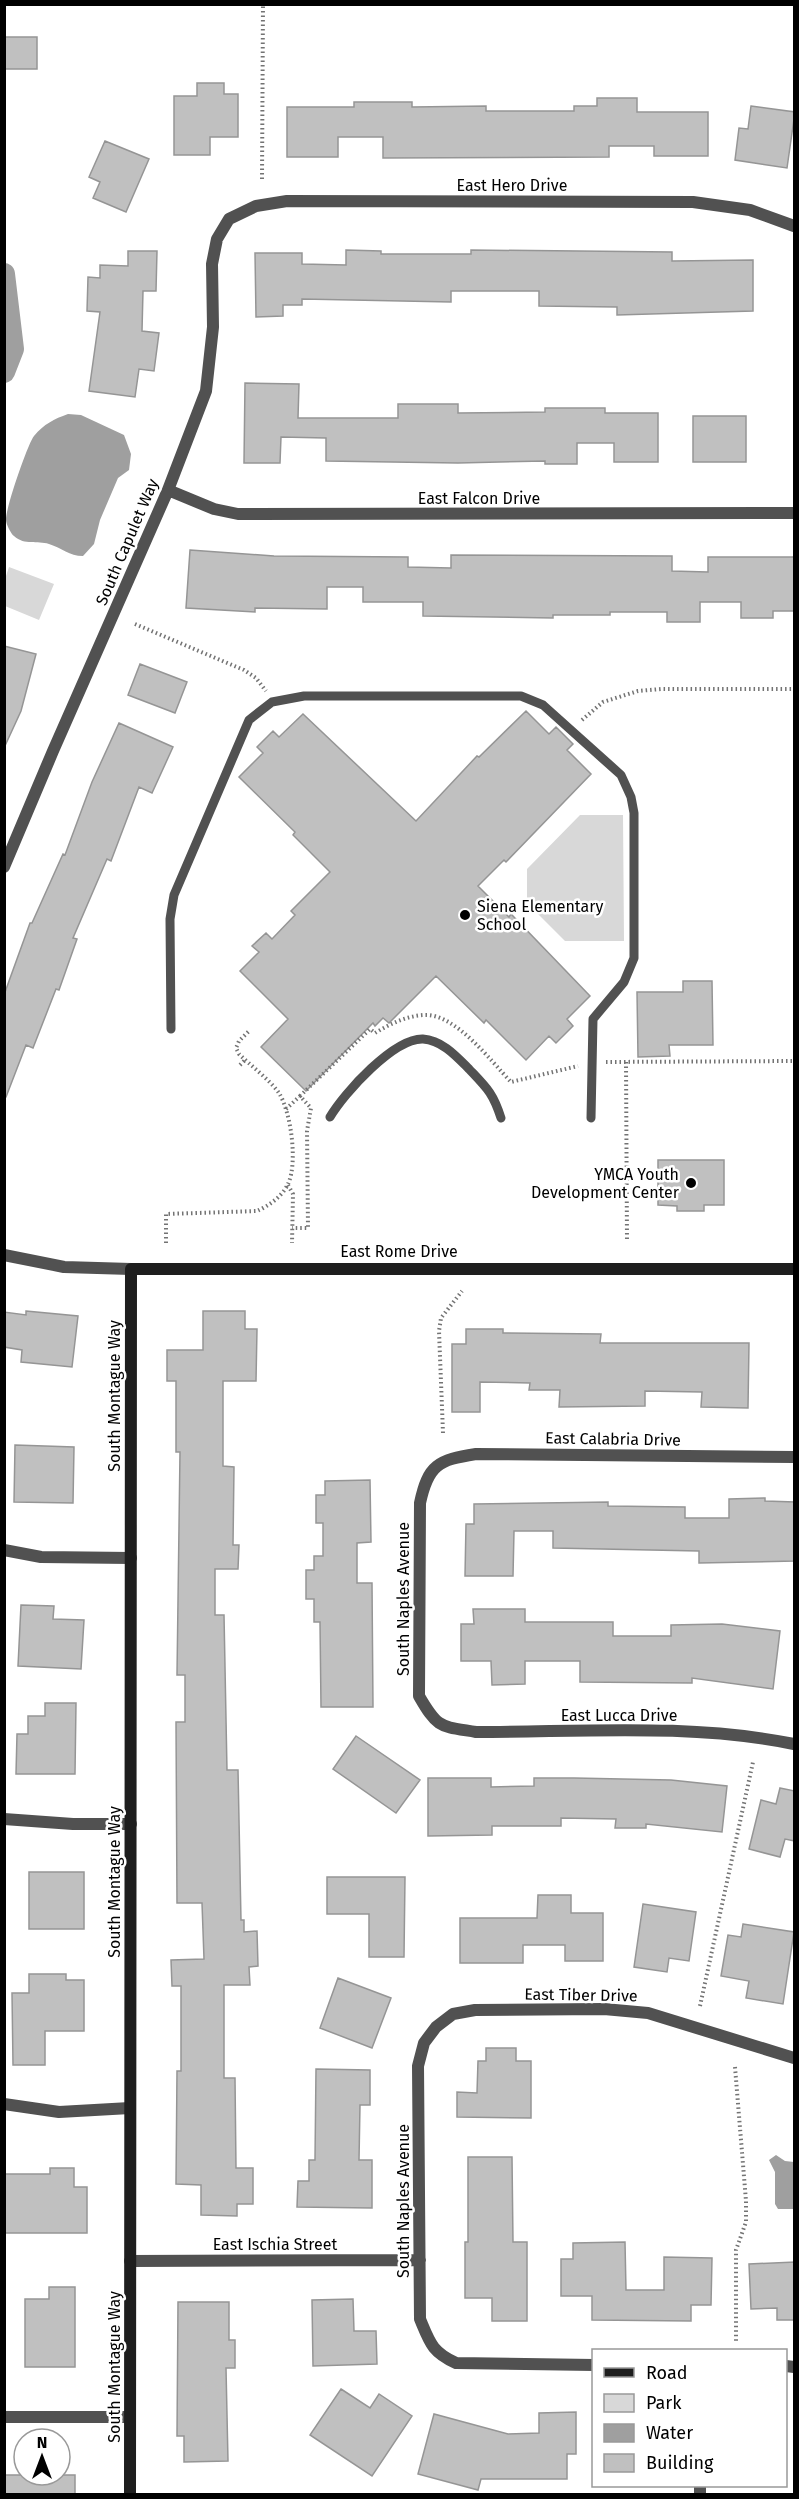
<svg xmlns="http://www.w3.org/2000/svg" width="799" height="2499" font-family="'Fira Sans',sans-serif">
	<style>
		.green { fill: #d8d8d8 }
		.water { fill: #9f9f9f }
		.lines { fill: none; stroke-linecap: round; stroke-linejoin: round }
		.canal { stroke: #9f9f9f; stroke-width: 22 }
		.building { fill: #c0c0c0; stroke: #959595; stroke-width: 1.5 }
		.path { stroke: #737373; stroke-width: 4; stroke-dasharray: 1.5 3; stroke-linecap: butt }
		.lane { stroke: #515151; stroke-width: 9 }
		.street { stroke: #515151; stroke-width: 12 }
		.secondary { stroke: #1e1e1e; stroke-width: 12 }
		.poi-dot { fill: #000; stroke: #fff; stroke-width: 2 }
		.labels { text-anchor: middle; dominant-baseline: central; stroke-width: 5; stroke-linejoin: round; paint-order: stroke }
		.street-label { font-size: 16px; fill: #000; stroke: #fff }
		.poi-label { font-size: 16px; fill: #000; stroke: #fff; text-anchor: start }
	</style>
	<rect width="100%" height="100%" fill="#fff"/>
	<path class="green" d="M9,567L54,584L39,620L5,606V579Z
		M580,815H623L624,941H565L527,903V869Z"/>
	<path class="water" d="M68,414L81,415L124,435L131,454L129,470L118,478L100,520L94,544L83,556C69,556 62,548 49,544C37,540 25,546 14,536C11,534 6,524 6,520C5,510 28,443 34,436C44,424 54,419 68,414Z
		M776,2155L785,2161L794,2162V2209H778L775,2204V2172L769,2160Z"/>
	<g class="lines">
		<path class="canal" d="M4,274L13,349L4,372"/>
	</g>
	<path class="building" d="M5,37H37V69H5Z
		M197,83H224V94H238V137H210V155H174V96H197Z
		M597,98H637V112H708V156H654V146H609V157L383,158V137H338V157H287V107H354V102H412V107L486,106V111H574V106H597Z
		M751,106L795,112L787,168L735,160L739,128L748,129Z
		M105,141L149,159L126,212L93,198L100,182L89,177Z
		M346,250L381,251V254H471V250L672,252V261L753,260V311L617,315V307L539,306V291H451V302L302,299V305H283V316L256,317L255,253H302V264L346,265Z
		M128,251H157L156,291H143L142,331L159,333L154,371L139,369L135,397L89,391L100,312L87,311L88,277L100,278V265L128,266Z
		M245,383L299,384L298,418H398V404H458V413L545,412V408H605V413H658V462H614V443H577V464H545V461L458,463L326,461V438L281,437L280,463H244Z
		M693,416H746V462H693Z
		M190,550L274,556L408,557V567L451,568V555L672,556V571L708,572V557H795V611H773V618H741V602H700V622H667V612H610V615H553V618L423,616V602H363V587H327V609L255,608V612L186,608Z
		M4,646L36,654L21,711L4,748Z
		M140,664L187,682L175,713L128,695Z
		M526,711L549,734L556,727L573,744L567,750L591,774L506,862L504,860L478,886L509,917L511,914L590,996L567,1019L573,1026L556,1043L549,1036L526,1060L486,1020L484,1023L436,976L389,1023L383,1018L375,1026L373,1023L306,1091L261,1047L288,1019L240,971L259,952L252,946L266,933L272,939L295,915L291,911L330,872L293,835L295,832L239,777L263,753L257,747L273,731L279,737L303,714L416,821L477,756L479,757Z
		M119,723L173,747L152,793L139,787L111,861L107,859L73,938L77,939L59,990L56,989L33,1048L26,1045L6,1097H4V995L30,923H32L63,854L65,855L92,782Z
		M683,981H712L713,1045H669L670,1056L638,1057L637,992H683Z
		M658,1160H724V1205H704V1211H677V1206L658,1205Z
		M26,1311L78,1316L72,1367L21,1362L22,1350L4,1347V1312L26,1315Z
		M203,1311H245V1329H257L256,1381H223V1466L234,1467L233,1545H239L238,1569H215V1615H224L227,1770H238L241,1920H244V1932L257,1931L258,1966L249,1967L250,1985H224V2078H235L236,2168H253V2204H237V2216L201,2215V2185L176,2184L177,2071H181V1986H172L171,1960L204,1959L202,1903H177L176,1722H185V1675H177L180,1452H176V1381H167V1350H203Z
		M466,1329H503V1333L601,1334L600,1343H749L748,1408L701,1407L702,1392L645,1391V1406L559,1407L560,1390H529L530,1383L480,1382V1412H452V1344H466Z
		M15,1445L74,1447L73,1503L14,1502Z
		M370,1480L371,1542L357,1543V1583H372L373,1707H321L320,1622H314V1599H306V1570H314V1556H323V1523H316V1495H325V1481Z
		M765,1498V1501L795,1502V1561L699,1563V1551L553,1548V1531H514L513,1576H465L466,1524H474V1504L608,1502V1506L685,1507V1518H729V1499Z
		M21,1605L54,1606L53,1619L84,1620L81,1669L18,1666Z
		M473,1609H525V1622H613V1636H671V1625L722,1624L780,1631L773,1689L692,1678V1683L580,1682V1661H525V1684L492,1685L491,1661H461V1624H474Z
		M45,1703H76L75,1774H16L17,1734H28V1716H45Z
		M356,1736L420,1780L396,1813L333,1769Z
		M428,1778H491V1787L534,1786V1778H574L671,1780L727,1786L722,1832L646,1824V1828H615L616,1819L561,1818V1826H492V1835L428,1836Z
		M780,1788L795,1791V1841L785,1839L780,1857L749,1849L761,1800L776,1804Z
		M29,1872H84V1929H29Z
		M327,1877H405L404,1957H369V1914H327Z
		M538,1895H571V1913H603V1961H565V1945H523V1963H460V1918H537Z
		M643,1904L696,1912L689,1961L669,1958L667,1972L634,1967Z
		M743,1924L794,1932L783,2004L746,1998L749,1981L721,1976L728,1935L741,1937Z
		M29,1974H66V1980H84V2031H45V2065H13L12,1993H29Z
		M338,1978L391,1998L372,2048L320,2028Z
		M486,2048H516V2061H531V2118L457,2117V2092L477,2093L478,2061H486Z
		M316,2069L370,2070V2105H360L359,2160H372V2208L297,2207L298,2181H309V2160H315Z
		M468,2157H512L513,2242H527V2321H492V2298H465V2242H468Z
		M50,2168H74V2187H87V2233H4V2174H50Z
		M625,2242L626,2290H664V2257L712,2258L711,2305H691V2321L592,2320V2296H561V2259H573V2243Z
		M795,2262V2320H777V2308L751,2309L749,2264Z
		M49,2287H75V2367H25V2299H49Z
		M353,2299L354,2331H376L377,2364L313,2366L312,2300Z
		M178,2302H229V2340H235V2368H226L228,2461L184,2462V2436H177Z
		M341,2389L370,2408L379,2394L412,2416L372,2476L310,2435Z
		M576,2412V2454H567V2479H481L478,2490L418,2474L434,2414L508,2434L539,2433V2413Z
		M4,2475H75V2494H4Z"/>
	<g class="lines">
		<path class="path" d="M262,179L263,4
			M135,624L244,670L256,678L266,691
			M582,720L603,702L638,691L661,689H794
			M606,1062L794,1061
			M626,1062L627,1241
			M240,1065L245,1060
			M300,1096L370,1029L375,1033C390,1024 406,1016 424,1015C455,1013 491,1061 511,1082L578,1066
			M286,1109L300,1096L311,1108L307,1131L308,1228H292
			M288,1185L293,1194L292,1243
			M166,1243V1214L257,1211C268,1206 282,1197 288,1184C298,1163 291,1112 279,1093C269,1079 251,1066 239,1054L236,1048L239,1041L249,1031
			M443,1433L439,1331L441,1318L462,1291
			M700,2006L753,1762
			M735,2067L746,2201V2222L736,2250V2343"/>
		<path class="lane" d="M171,1029L170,919L174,895L249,720L272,702L304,696H521L543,705L621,775L631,797L634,813V958L624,982L593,1019L591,1118
			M330,1117C344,1093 394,1038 423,1039C442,1040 457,1057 469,1069C487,1088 493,1093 501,1118"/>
		<path class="street" d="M168,490L214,509L238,514L794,513
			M4,867L53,751L168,490L206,391L213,327L212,264L217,239L229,219L256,206L287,201L693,202L750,210L794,226
			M4,1255L64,1267L131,1269
			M794,1457L476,1454C438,1460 428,1465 420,1503L419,1696C438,1729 440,1726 476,1732C582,1732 690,1723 794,1744
			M4,1550L41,1557L131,1558
			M4,1819L73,1824H131
			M4,2104L59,2112L130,2108
			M130,2261L420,2260
			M594,2365L456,2363C432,2352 430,2343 420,2319L418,2066L424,2043L436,2027L453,2014L475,2010L604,2009L648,2013L794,2058
			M786,2366L794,2367
			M4,2417H130
			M700,2494V2486"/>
		<path class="secondary" d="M130,2494L131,1269H794"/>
	</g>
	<g class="poi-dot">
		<circle cx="465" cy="915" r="6"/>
		<circle cx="691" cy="1183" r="6"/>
	</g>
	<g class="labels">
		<g class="street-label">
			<text x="512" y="185">East Hero Drive</text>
			<text x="479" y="498">East Falcon Drive</text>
			<text transform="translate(127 542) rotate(-67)">South Capulet Way</text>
			<text x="399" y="1251">East Rome Drive</text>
			<text transform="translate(114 1396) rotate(-90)">South Montague Way</text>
			<text transform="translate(613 1439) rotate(1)">East Calabria Drive</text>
			<text transform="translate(403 1599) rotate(-90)">South Naples Avenue</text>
			<text x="619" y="1715">East Lucca Drive</text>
			<text transform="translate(114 1882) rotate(-90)">South Montague Way</text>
			<text transform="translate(581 1995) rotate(1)">East Tiber Drive</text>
			<text transform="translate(403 2201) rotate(-90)">South Naples Avenue</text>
			<text x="275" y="2244">East Ischia Street</text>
			<text transform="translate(114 2367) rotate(-90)">South Montague Way</text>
		</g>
		<g class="poi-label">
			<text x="477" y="906">Siena Elementary<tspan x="477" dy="18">School</tspan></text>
			<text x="679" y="1174" text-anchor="end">YMCA Youth<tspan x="679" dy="18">Development Center</tspan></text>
		</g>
	</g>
	<rect width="799" height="2499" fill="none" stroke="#000000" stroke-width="12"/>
	<rect x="592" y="2349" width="195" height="138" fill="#ffffff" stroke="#999999" stroke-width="1.5"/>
	<rect x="604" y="2368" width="30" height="9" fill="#1e1e1e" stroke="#999999" stroke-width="1.5"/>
	<text x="646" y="2379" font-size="18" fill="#000000">Road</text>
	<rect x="604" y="2394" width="30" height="18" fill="#d8d8d8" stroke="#999999" stroke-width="1.5"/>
	<text x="646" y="2409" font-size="18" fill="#000000">Park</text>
	<rect x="604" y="2424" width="30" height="18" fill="#9f9f9f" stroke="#999999" stroke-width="1.5"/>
	<text x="646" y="2439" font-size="18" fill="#000000">Water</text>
	<rect x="604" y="2454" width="30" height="18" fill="#c0c0c0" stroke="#999999" stroke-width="1.5"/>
	<text x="646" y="2469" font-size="18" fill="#000000">Building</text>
	<g transform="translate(42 2457)"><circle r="28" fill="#ffffff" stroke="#999999" stroke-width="1.5"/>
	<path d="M0-4.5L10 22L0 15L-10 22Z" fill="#000000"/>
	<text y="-9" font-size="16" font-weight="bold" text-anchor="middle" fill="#000000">N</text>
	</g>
</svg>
